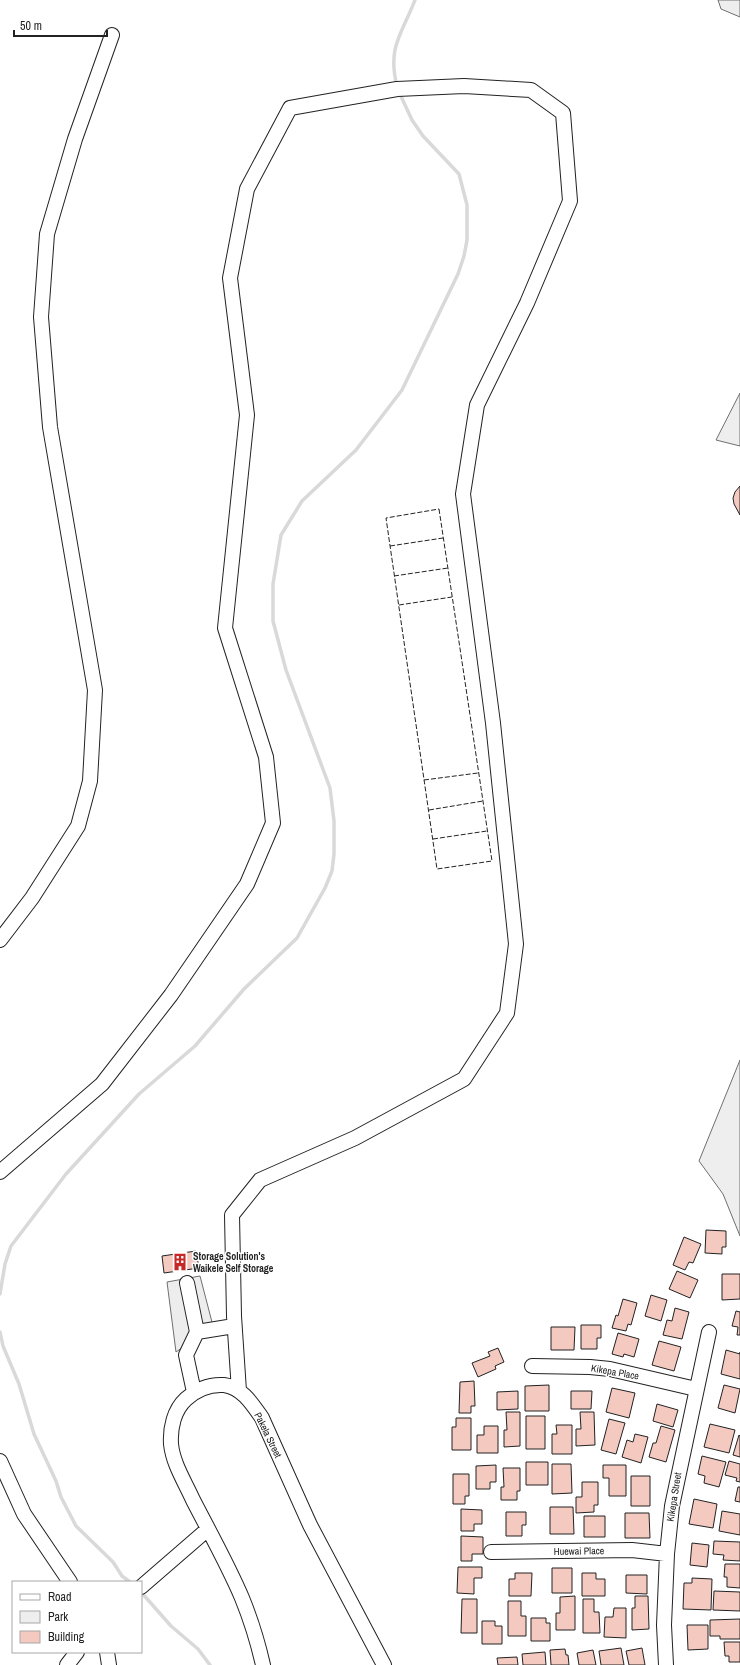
<svg xmlns="http://www.w3.org/2000/svg" width="740" height="1665" font-family="'Archivo Narrow',sans-serif">
	<style>
		.green { fill: #eee; stroke: #6f6f6f }
		.parking { fill: #ededed; stroke: #6f6f6f }
		.lines { fill: none; stroke-linecap: round; stroke-linejoin: round }
		.stream { stroke: #d9d9d9; stroke-width: 3.5 }
		.building { fill: #f3c9c0; stroke: #222 }
		.minor-casing { stroke: #222; stroke-width: 16 }
		.minor { stroke: #fff; stroke-width: 14 }
		.fence { stroke: #222; stroke-width: 1; stroke-dasharray: 5 2; stroke-linecap: butt }
		.labels { text-anchor: middle; dominant-baseline: central; stroke-width: 3; stroke-linejoin: round; paint-order: stroke }
		.poi-label { font-size: 10px; font-weight: bold; fill: #222; stroke: #fff; text-anchor: start }
		.street-label { font-size: 10px; fill: #222; stroke: #fff }
	</style>
	<rect width="100%" height="100%" fill="#fff"/>
	<path class="green" d="M718,0H740V17L721,9Z
		M740,393V446L716,440Z
		M740,1060V1236L723,1194L699,1161Z"/>
	<path class="parking" d="M200,1276L213,1326L176,1352L167,1282Z"/>
	<g class="lines">
		<path class="stream" d="M397,86C387,47 402,34 415,0
			M0,1294L5,1264L11,1246L66,1174L139,1094L195,1046L244,989L297,938L325,888L332,871L334,854V821L330,788L286,670L273,621V584L281,535L302,501L356,450L402,390L458,274L464,256L467,240V205L459,174L423,136L412,120L399,92
			M0,1332L3,1346L19,1384L34,1434L56,1481L61,1497L76,1526L113,1562L122,1576L130,1582
			M141,1592L171,1626L198,1649L210,1665"/>
	</g>
	<path class="building" d="M740,486V515L734,504L733,498L735,492Z
		M706,1230L726,1231V1247H722V1254L705,1253Z
		M684,1237L701,1244L693,1263L689,1262L685,1270L673,1265Z
		M196,1251L199,1268L164,1273L162,1256Z
		M677,1271L698,1280L690,1298L669,1289Z
		M722,1274H740V1299L722,1300Z
		M651,1295L667,1300L661,1321L645,1316Z
		M623,1299L637,1303L631,1325L628,1324L626,1331L612,1328L616,1315L618,1316Z
		M675,1308L689,1312L682,1339L663,1335L667,1320L672,1321Z
		M736,1311L740,1312V1335H737L738,1327L732,1326Z
		M581,1325H601V1338H597V1349H581Z
		M551,1327H575L574,1350H551Z
		M618,1333L639,1339L634,1357L624,1354L623,1357L612,1354Z
		M659,1341L681,1347L674,1371L652,1365Z
		M498,1348L504,1362L495,1366L496,1369L478,1377L472,1363L490,1356L488,1352Z
		M726,1350L740,1354V1352V1379L721,1374Z
		M474,1381L475,1406H471V1413H459L460,1382Z
		M549,1385V1411H525V1386Z
		M724,1385L740,1389L735,1413L718,1408Z
		M612,1388L635,1393L629,1418L606,1412Z
		M518,1391V1409L497,1410V1392Z
		M571,1391H592L591,1409H571Z
		M657,1404L678,1410L673,1427L653,1421Z
		M506,1412H520V1446L504,1447V1430H507Z
		M580,1412H594L595,1445L576,1446V1429H581Z
		M526,1416H545V1449H526Z
		M456,1418H471V1450H452V1427H456Z
		M609,1419L625,1423L616,1454L601,1450Z
		M710,1424L735,1430L729,1453L704,1447Z
		M556,1425H572V1454H552V1434H557Z
		M484,1426H498V1453H477V1435H484Z
		M661,1426L675,1430L666,1462L649,1457L653,1443H656Z
		M635,1434L648,1437L641,1463L622,1457L627,1440L633,1442Z
		M739,1435L740,1436V1457L733,1455Z
		M702,1456L726,1462L719,1487L704,1483L705,1476L698,1474Z
		M729,1461L740,1464V1482L736,1481L737,1478L725,1475Z
		M526,1462H548V1485H526Z
		M552,1464H571L572,1493L552,1494Z
		M496,1465V1482H490V1489H476V1466Z
		M603,1465H626V1496H609V1478H603Z
		M503,1468H520V1491H517V1500H501V1487H504Z
		M453,1474H469V1496H465V1504H453Z
		M631,1476H650V1506H631Z
		M582,1482H598V1505H594V1512L576,1513V1497H582Z
		M738,1487H740V1502L735,1501Z
		M694,1499L717,1504L713,1528L689,1524Z
		M550,1507H573L574,1534H550Z
		M461,1509L482,1510V1524H474V1531H461Z
		M722,1511L740,1514V1535L719,1531Z
		M506,1512H526V1525H522V1536H506Z
		M625,1513H649L650,1538H625Z
		M584,1516H605V1537H584Z
		M461,1536L483,1537V1554H472V1561H461Z
		M714,1541L740,1542V1561L723,1560L724,1555L713,1554Z
		M692,1543L709,1545L707,1567L690,1565Z
		M725,1564H740V1588L727,1587V1577H724Z
		M458,1567H482V1578H474V1594L457,1593Z
		M552,1568H572V1593H552Z
		M515,1573H532L531,1596H509V1579H515Z
		M582,1573H596V1579H605V1596H582Z
		M626,1575H647V1594L626,1593Z
		M692,1578L712,1579L711,1610L683,1609L684,1583H692Z
		M714,1591L740,1592V1611L713,1610Z
		M575,1596V1630H556V1613H560V1597Z
		M635,1596H648L649,1629L632,1630V1608H635Z
		M462,1599H477V1633H461Z
		M583,1599H594V1612H599L600,1633H583Z
		M508,1601H521V1616H526V1636H508Z
		M614,1608H626V1638L604,1637L605,1617H613Z
		M531,1618H546V1623H550V1641H531Z
		M740,1619V1639H720V1636H710V1620Z
		M482,1621H495V1626H502V1644H482Z
		M687,1625H708V1649L688,1650Z
		M724,1642H740V1662H729V1656H725Z
		M621,1648L624,1665H601L599,1651Z
		M642,1648L645,1665H629L626,1651Z
		M565,1649L566,1655H568L569,1665H551L550,1650Z
		M593,1650L596,1665H579L577,1653Z
		M545,1652L546,1665H523L522,1654Z
		M517,1657L518,1665H498L497,1658Z"/>
	<g class="lines">
		<g class="minor-casing">
			<path id="minor" d="M0,940L32,898L78,826L90,781L95,690L50,427L41,317L47,234L75,139L112,35
				M0,1172L102,1084L171,995L247,884L273,823L266,757L225,628L247,415L230,278L247,189L290,108L397,89L464,86L531,90L563,113L570,201L527,303L477,405L463,494L493,723L516,944L507,1013L464,1079L355,1138L260,1180L232,1215L234,1316L239,1391
				M187,1283L197,1332
				M532,1366L590,1367L610,1369L696,1389
				M194,1392L186,1355L197,1332L234,1326
				M0,1461L24,1514L70,1582
				M491,1552L632,1550L667,1554
				M141,1587L208,1529
				M107,1652L109,1665
				M67,1665L77,1652
				M263,1665C258,1643 251,1620 242,1598C228,1565 210,1533 193,1500C185,1482 173,1464 171,1444C170,1428 174,1410 186,1399C197,1389 209,1384 224,1385C242,1387 253,1405 262,1418L310,1525L384,1665
				M666,1665L664,1625L667,1554L672,1506L709,1332"/>
		</g>
		<use href="#minor" class="minor"/>
		<path class="fence" d="M439,509L492,861L437,869L386,518Z
			M390,546L443,538
			M394,576L448,568
			M399,605L452,597
			M424,780L478,773
			M429,810L483,801
			M433,839L487,831"/>
	</g>
	<defs>
		<g id="building-bare" transform="scale(1.38)"><path d="M-4-6H4V6H1V3H-1V6H-4ZM-2.5-4.3h1.7v1.8h-1.7ZM.8-4.3h1.7v1.8H.8ZM-2.5-1h1.7V.8h-1.7ZM.8-1h1.7V.8H.8Z" fill="#c62828" stroke="#fff" stroke-width="2.5" paint-order="stroke"/></g>
	</defs>
	<g fill-rule="evenodd">
		<use href="#building-bare" x="180" y="1262"/>
	</g>
	<g class="labels">
		<g class="poi-label">
			<text x="193" y="1256">Storage Solution's<tspan x="193" dy="12">Waikele Self Storage</tspan></text>
		</g>
		<g class="street-label">
			<text transform="translate(615 1372) rotate(10)">Kikepa Place</text>
			<text transform="translate(268 1435) rotate(64)">Pakela Street</text>
			<text transform="translate(674 1497) rotate(-81)">Kikepa Street</text>
			<text transform="translate(579 1551) rotate(-1)">Huewai Place</text>
		</g>
	</g>
	<rect x="12" y="1581" width="130" height="72" fill="#ffffff" stroke="#a7a7a7"/>
	<rect x="20" y="1594" width="20" height="6" fill="#ffffff" stroke="#a7a7a7"/>
	<text x="48" y="1601" font-size="12" fill="#222222">Road</text>
	<rect x="20" y="1611" width="20" height="12" fill="#eeeeee" stroke="#a7a7a7"/>
	<text x="48" y="1621" font-size="12" fill="#222222">Park</text>
	<rect x="20" y="1631" width="20" height="12" fill="#f3c9c0" stroke="#a7a7a7"/>
	<text x="48" y="1641" font-size="12" fill="#222222">Building</text>
	<path d="M14 30v6h93v-6" fill="none" stroke="#222222" stroke-width="2"/>
	<text x="20" y="30" font-size="12" fill="#222222" stroke="#ffffff" stroke-width="3" paint-order="stroke">50 m</text>
</svg>
